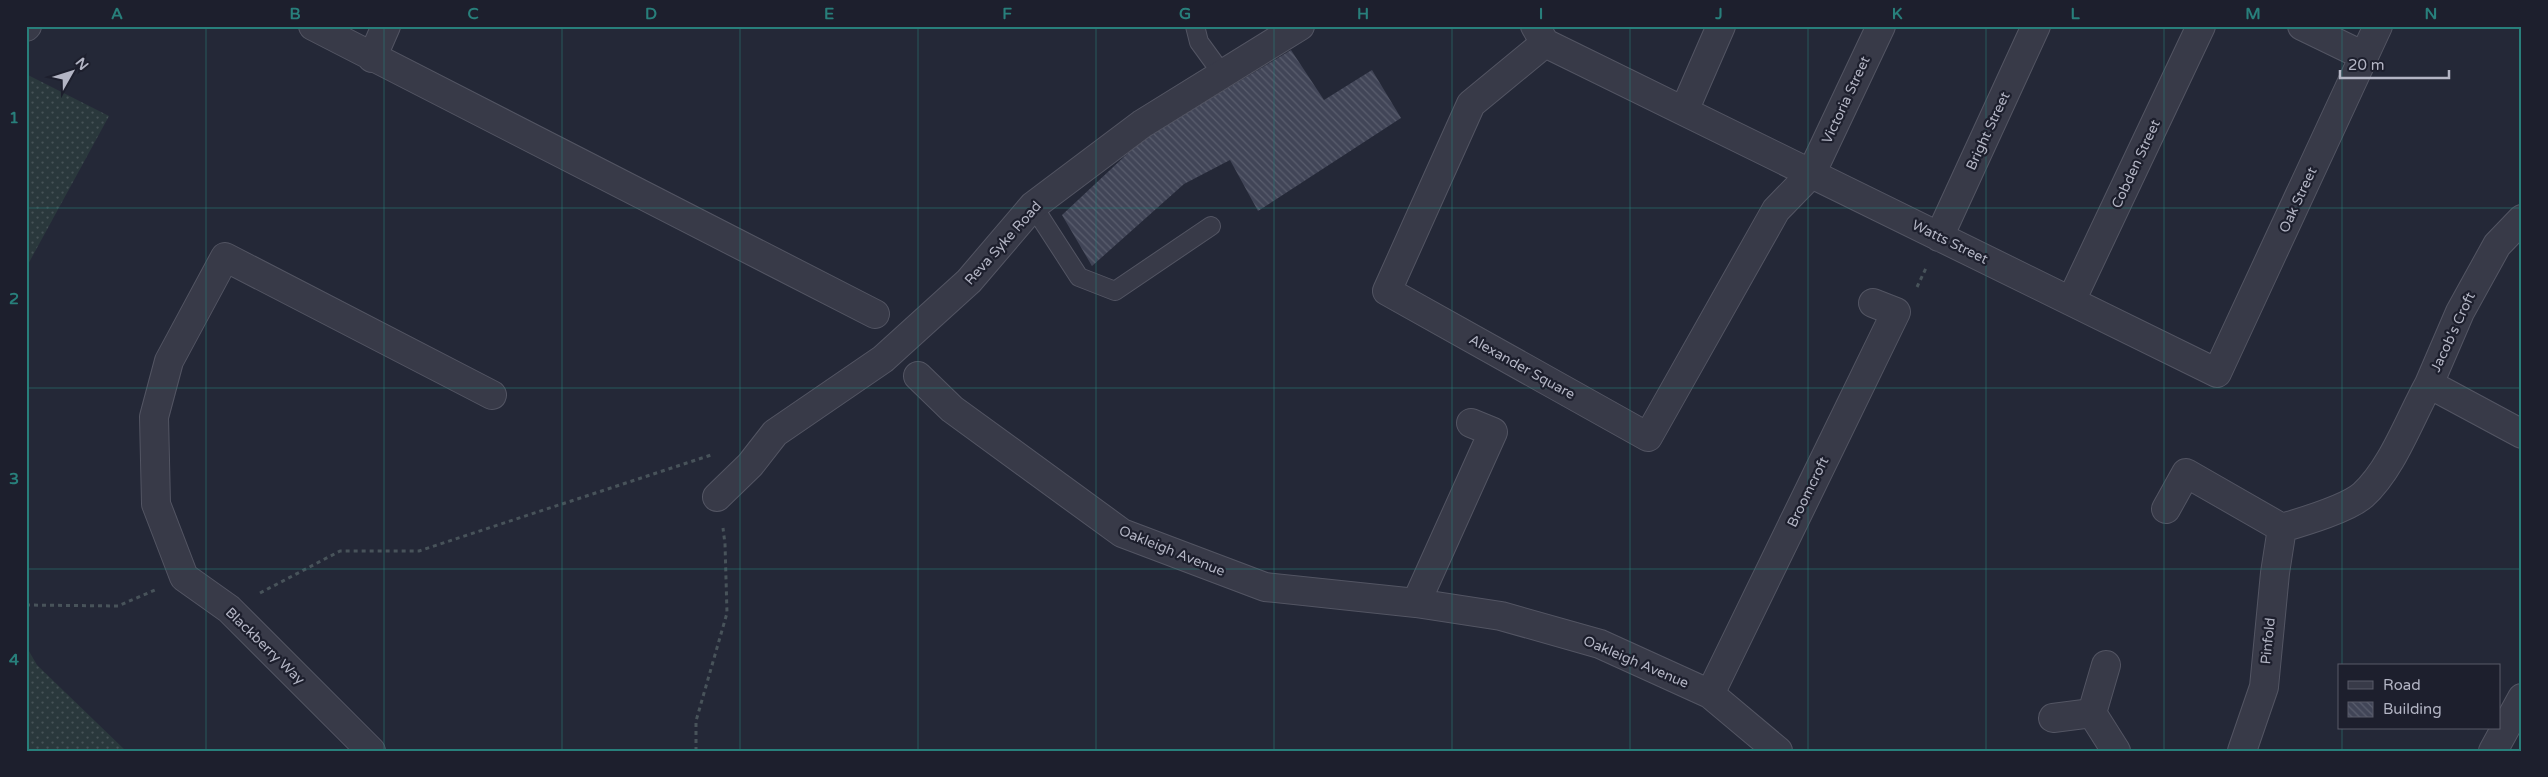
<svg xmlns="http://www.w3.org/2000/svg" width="2548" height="777" font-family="'Varela Round',sans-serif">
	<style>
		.grass { fill: url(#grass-dots) }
		.building { fill: url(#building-back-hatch) }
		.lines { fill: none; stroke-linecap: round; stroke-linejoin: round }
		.lane-casing { stroke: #535563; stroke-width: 20 }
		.street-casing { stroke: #535563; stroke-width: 30 }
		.path { stroke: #48535a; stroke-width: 3; stroke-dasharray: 4 4; stroke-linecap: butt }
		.lane { stroke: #383a48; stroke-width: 18 }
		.street { stroke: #383a48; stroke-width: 28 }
		.grid { fill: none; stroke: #287f7b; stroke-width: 1; stroke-opacity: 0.55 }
		.labels { text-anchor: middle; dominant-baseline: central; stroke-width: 4.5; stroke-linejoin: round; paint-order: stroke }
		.street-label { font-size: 14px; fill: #b3b5c4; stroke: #1d1f2d }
		.neatline { fill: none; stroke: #287f7b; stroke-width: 2 }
		.grid-label { font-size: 16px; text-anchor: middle; font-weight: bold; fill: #287f7b }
	</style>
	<defs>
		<pattern id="grass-dots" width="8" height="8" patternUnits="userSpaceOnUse" patternTransform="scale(1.25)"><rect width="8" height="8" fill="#2a383c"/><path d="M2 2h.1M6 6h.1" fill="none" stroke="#465357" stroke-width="1.8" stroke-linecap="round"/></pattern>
		<pattern id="building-back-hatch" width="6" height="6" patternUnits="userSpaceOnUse" patternTransform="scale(1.25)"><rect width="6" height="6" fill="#414557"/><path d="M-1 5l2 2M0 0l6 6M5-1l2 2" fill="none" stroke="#5a5e6e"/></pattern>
	</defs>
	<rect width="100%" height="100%" fill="#242837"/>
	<path class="grass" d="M26,74L109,116L26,268Z
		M26,646L37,665L126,751H26Z"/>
	<path class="building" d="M1291,50L1324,100L1372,70L1401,118L1258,211L1230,160L1184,184L1092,266L1062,215L1142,140Z"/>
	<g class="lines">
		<g class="lane-casing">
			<path id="lane" d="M1195,26L1199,42L1223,75
				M1033,206L1079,277L1115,291L1211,226"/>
		</g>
		<g class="street-casing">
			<path id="street" d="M313,26L875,314
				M1535,26L1545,43L2217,373L2378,26
				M2302,26L2364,56
				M26,27L27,26
				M1545,43L1471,104L1387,291L1648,437L1776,210L1811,174L1881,26
				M372,58L386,26
				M1684,111L1721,26
				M2522,219L2497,245L2460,312L2429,384L2522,434
				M1939,237L2036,26
				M2071,301L2201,26
				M918,376L952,409L1122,533L1265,587L1416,603L1501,616L1600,644L1710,694L1778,751
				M717,497L750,465L775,433L883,359L969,281L1033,206L1142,124L1300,26
				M2166,509L2186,473L2282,528
				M1416,603L1493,432L1471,423
				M2106,665L2092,713L2116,751
				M1710,694L1896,312L1873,303
				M2053,718L2092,713
				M371,751L229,609L184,577L156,504L154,417L169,361L225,257L492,395
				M2242,751L2264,687L2275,573L2282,528C2302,522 2347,509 2363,495C2392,469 2410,418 2429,384
				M2493,751L2522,698"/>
		</g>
		<path class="path" d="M1917,287L1927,266
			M260,593L340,551H419L711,455
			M26,605L118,606L155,590
			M696,751V721L727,613L725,544L723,528"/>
		<use href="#lane" class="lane"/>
		<use href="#street" class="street"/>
	</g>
	<path class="grid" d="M206,26V751M384,26V751M562,26V751M740,26V751M918,26V751M1096,26V751M1274,26V751M1452,26V751M1630,26V751M1808,26V751M1986,26V751M2164,26V751M2342,26V666M26,208H2522M26,388H2522M26,569H2522M2342,728V751"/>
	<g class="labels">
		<g class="street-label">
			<text transform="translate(1846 100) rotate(-65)">Victoria Street</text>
			<text transform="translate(1988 131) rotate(-65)">Bright Street</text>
			<text transform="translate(2136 164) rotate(-65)">Cobden Street</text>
			<text transform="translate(2298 200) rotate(-65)">Oak Street</text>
			<text transform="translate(1950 242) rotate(26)">Watts Street</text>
			<text transform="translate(1003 243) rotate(-48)">Reva Syke Road</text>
			<text transform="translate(2453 332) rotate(-65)">Jacob's Croft</text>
			<text transform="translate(1522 367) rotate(29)">Alexander Square</text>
			<text transform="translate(1808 492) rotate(-64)">Broomcroft</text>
			<text transform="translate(1172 551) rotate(22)">Oakleigh Avenue</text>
			<text transform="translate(2268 641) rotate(-84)">Pinfold</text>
			<text transform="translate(265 646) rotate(44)">Blackberry Way</text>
			<text transform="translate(1636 662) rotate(23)">Oakleigh Avenue</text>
		</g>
	</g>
	<rect width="2548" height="777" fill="none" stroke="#1d1f2d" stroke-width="55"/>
	<rect x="2338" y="664" width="162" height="65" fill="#1d1f2d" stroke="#595b69"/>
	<rect x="2348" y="681" width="25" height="8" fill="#383a48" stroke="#595b69"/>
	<text x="2383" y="690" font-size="15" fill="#b3b5c4">Road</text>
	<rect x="2348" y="702" width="25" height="15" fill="url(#building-back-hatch)" stroke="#595b69"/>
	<text x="2383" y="714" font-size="15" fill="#b3b5c4">Building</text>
	<g transform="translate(72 72) rotate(51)" stroke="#1d1f2d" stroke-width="4" paint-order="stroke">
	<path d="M0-4L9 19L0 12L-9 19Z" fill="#b3b5c4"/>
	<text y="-8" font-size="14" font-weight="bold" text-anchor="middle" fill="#b3b5c4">N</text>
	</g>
	<path d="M2340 70v8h109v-8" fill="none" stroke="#b3b5c4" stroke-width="2.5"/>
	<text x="2348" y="70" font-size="15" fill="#b3b5c4" stroke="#1d1f2d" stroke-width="4" paint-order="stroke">20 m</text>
	<rect x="28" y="28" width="2492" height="722" class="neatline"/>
	<g class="grid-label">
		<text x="117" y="19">A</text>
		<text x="295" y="19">B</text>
		<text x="473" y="19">C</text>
		<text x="651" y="19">D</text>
		<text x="829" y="19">E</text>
		<text x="1007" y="19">F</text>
		<text x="1185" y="19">G</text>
		<text x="1363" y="19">H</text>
		<text x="1541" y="19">I</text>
		<text x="1719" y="19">J</text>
		<text x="1897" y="19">K</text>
		<text x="2075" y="19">L</text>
		<text x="2253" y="19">M</text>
		<text x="2431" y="19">N</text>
		<text x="14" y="123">1</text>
		<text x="14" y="304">2</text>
		<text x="14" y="484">3</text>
		<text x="14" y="665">4</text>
	</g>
</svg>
